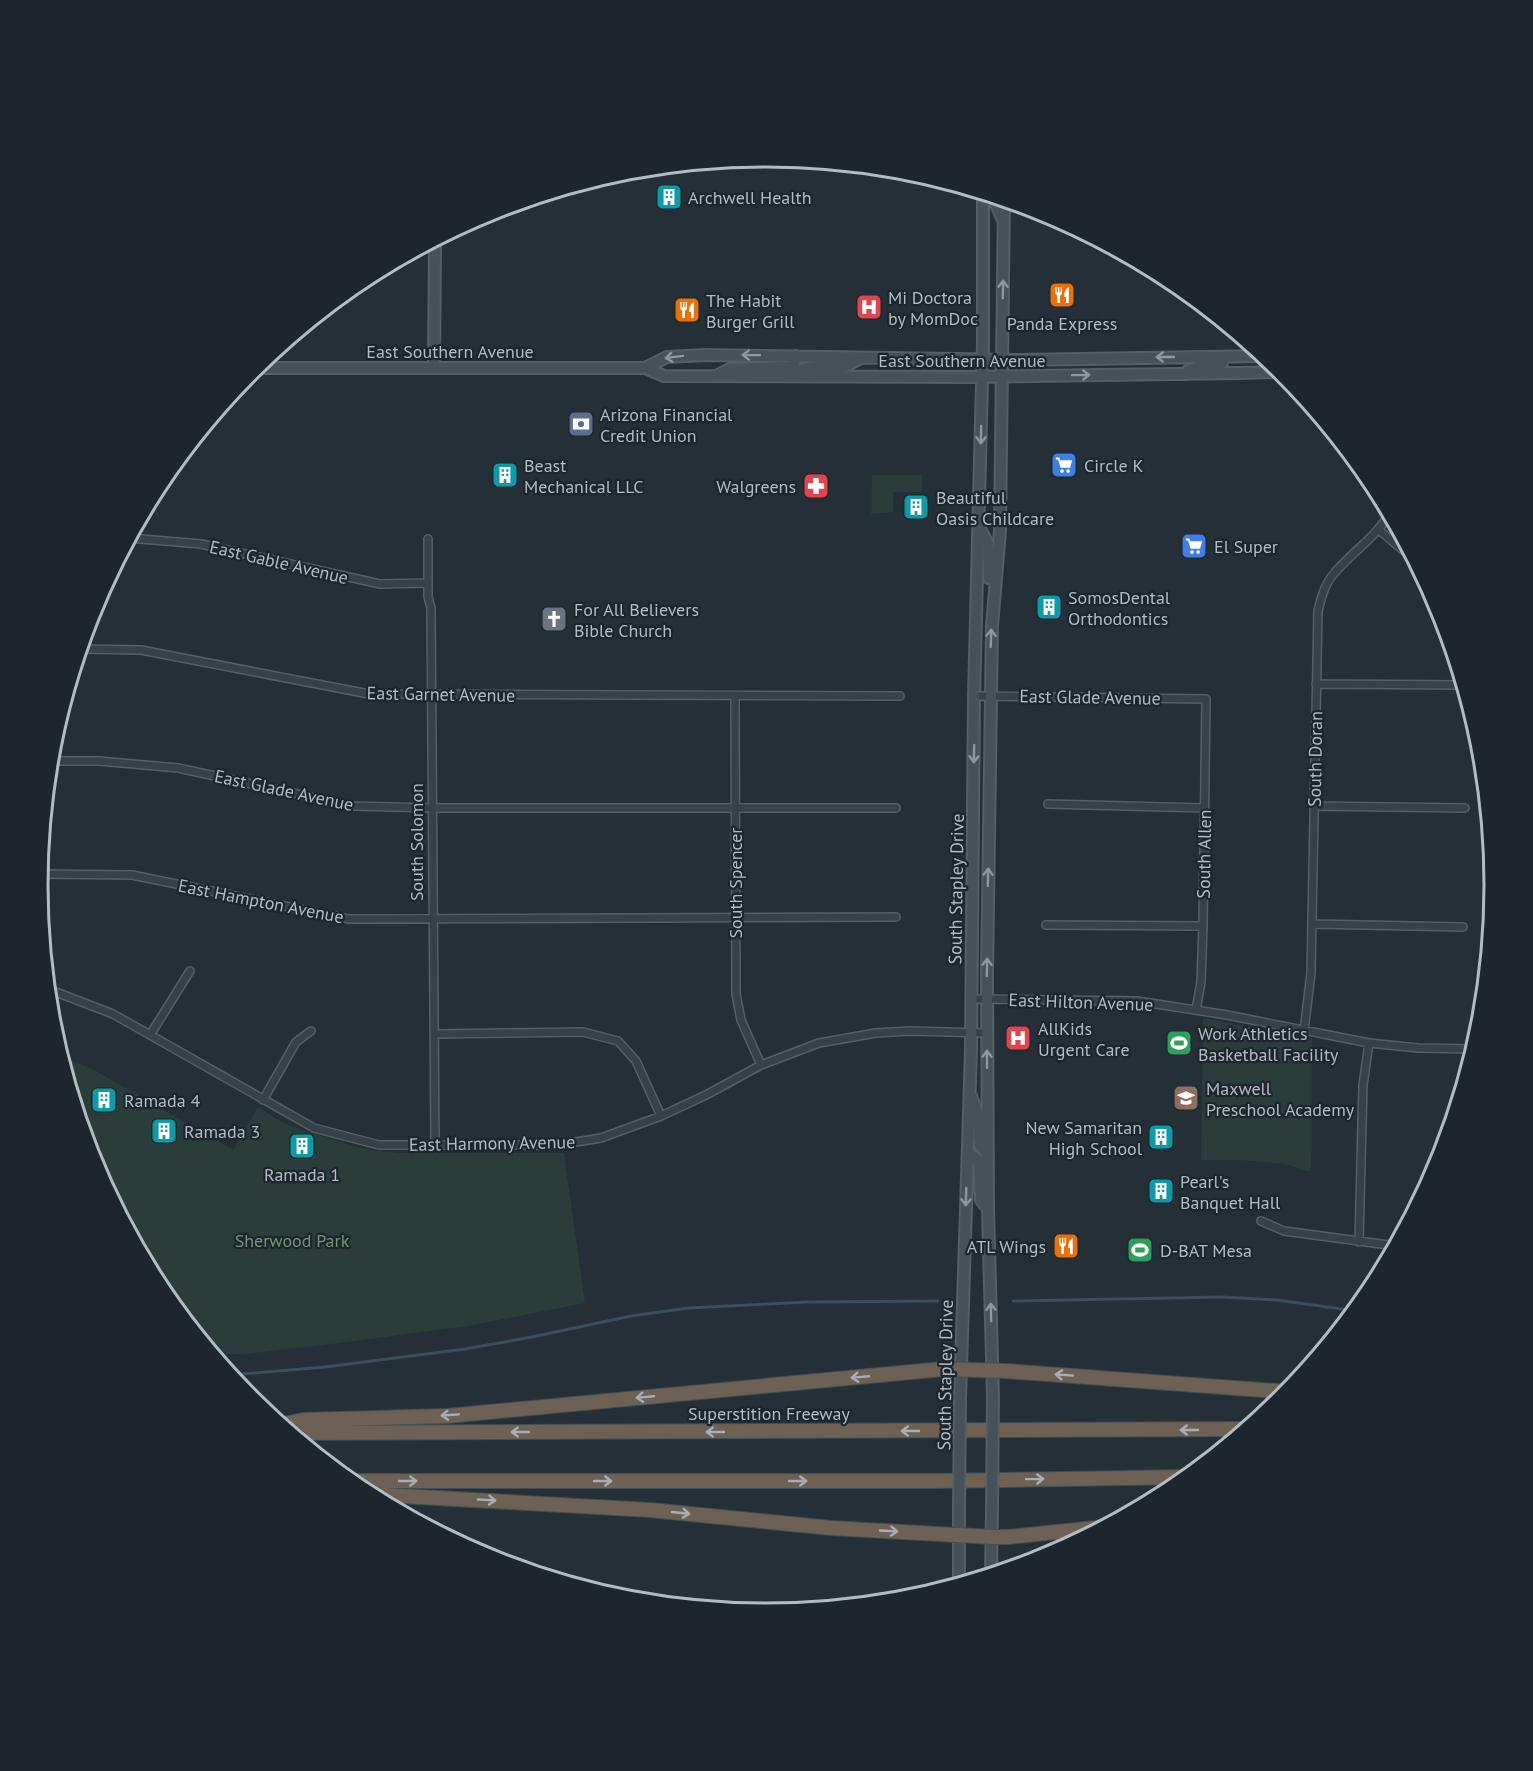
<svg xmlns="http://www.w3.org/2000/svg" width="1533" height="1771" font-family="'PT Sans',sans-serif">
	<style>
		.green { fill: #2a3d3a }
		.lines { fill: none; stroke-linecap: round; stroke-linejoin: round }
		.stream { stroke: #3a4e5c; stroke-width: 3 }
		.street-casing { stroke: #555f65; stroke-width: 10 }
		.secondary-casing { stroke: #555f65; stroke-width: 14 }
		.highway-casing { stroke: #424c52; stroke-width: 16 }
		.street { stroke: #374148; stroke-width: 7 }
		.secondary { stroke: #46515a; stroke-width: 10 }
		.highway { stroke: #6d6055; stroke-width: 14 }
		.secondary-bridge-casing { stroke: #555f65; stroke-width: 14; stroke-linecap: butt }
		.secondary-bridge { stroke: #46515a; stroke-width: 10 }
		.oneway { stroke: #8c979f }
		.oneway2 { stroke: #a8aeb3 }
		.labels { text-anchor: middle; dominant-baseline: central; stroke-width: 4.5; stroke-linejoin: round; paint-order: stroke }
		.poi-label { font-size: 18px; fill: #b2bcc4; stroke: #1d262c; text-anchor: start }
		.street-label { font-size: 18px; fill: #b2bcc4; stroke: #1d262c }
		.park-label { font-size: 18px; fill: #739776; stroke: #1d262c }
		.rim { fill: none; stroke: #b2bcc4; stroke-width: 3 }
	</style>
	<rect width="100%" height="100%" fill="#242f37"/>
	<path class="green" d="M872,475H922V492H893V512L871,514Z
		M1203,1018L1312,1039L1311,1171C1302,1171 1296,1166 1288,1165C1260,1160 1230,1160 1201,1160Z
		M60,1055L96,1071L233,1150L258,1107L285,1124L363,1149L399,1153H564L585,1303L468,1326L316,1346L245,1354H212L160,1290L93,1164Z"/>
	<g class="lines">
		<path class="stream" d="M1013,1301L1222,1297L1277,1300L1356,1311
			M230,1375L325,1367L465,1349L532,1337L631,1316L688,1308L808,1302L938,1301"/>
		<g class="street-casing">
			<path id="street" d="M1379,530L1415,560
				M129,538L201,544L380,584L427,583
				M428,539V597L431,608L435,1145
				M80,649L141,650L369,694L900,696
				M1316,684L1464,685
				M735,696L736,994L741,1020L761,1065
				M974,696L1206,699L1203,926L1201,982L1196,1010
				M50,761H99L178,768L353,806L433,808H896
				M1048,804L1204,808
				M1314,806L1465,808
				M39,874L132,875L349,919L896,917
				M1312,924L1463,927
				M1046,925L1203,926
				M48,989L113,1014L314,1128L379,1145H557L601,1138L661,1116L706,1095L761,1065L819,1043L876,1033L910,1031L987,1033
				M971,999L1137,1001L1227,1015L1369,1043L1418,1048L1475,1049
				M1304,1031L1311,973L1318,611C1321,599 1324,586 1332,576C1351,552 1373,541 1390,513
				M435,1034L583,1032L618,1041L636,1061L661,1116
				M150,1035L190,971
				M1471,1063V1049
				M263,1100L296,1042L311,1031
				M1261,1221L1284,1231L1396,1246
				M1359,1242L1363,1085L1369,1043"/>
		</g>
		<g class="secondary-casing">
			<path id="secondary" d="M995,197L996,204L1002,218
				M254,368H645L667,357L706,355L1019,360L1265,356
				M434,368L435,240
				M645,368L664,376L967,377L1241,373L1275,372L1280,368
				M1188,374V371L1202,365L1222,363
				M718,375L730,369L790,367L794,364L796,356
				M796,376C805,360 831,371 846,366C850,364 855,361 859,359
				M980,529L988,544L989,578L995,580
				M971,1096L978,1116L980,1145L988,1154
				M968,1153L979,1161L981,1200L988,1209
				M993,1397L988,1209L987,975L992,626L1000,531L1004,199
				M960,1399L971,1049L974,696L983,343V193
				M959,1510V1585
				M991,1576L992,1510"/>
		</g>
		<g class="highway-casing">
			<path id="highway" d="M280,1425L303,1420L447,1416L943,1369L1006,1371L1289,1392
				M290,1433L1248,1429
				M349,1481H934L1189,1477
				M366,1494L650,1510L831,1528L992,1537H1008L1105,1527"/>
		</g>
		<use href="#street" class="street"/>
		<use href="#secondary" class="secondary"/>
		<use href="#highway" class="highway"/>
		<g class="secondary-bridge-casing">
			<path id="secondary-bridge" d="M959,1510L960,1399
				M992,1510L993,1397"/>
		</g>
		<use href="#secondary-bridge" class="secondary-bridge"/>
	</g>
	<defs><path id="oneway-shaft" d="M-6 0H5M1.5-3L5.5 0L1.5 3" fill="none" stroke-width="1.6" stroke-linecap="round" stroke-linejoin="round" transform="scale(1.5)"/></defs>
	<g class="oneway">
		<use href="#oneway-shaft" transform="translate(1003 289) rotate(-89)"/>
		<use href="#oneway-shaft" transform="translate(751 355) rotate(-179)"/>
		<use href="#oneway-shaft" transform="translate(674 357) rotate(173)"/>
		<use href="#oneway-shaft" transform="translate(1165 357) rotate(180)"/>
		<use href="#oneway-shaft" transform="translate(1081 375) rotate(-1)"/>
		<use href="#oneway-shaft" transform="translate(981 435) rotate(91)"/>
		<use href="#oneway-shaft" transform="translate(991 638) rotate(-88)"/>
		<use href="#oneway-shaft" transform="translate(974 754) rotate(91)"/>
		<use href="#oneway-shaft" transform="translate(988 877) rotate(-89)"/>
		<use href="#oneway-shaft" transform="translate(987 967) rotate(-89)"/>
		<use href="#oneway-shaft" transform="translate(987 1059) rotate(-90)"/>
		<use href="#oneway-shaft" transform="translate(966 1197) rotate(92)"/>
		<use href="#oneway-shaft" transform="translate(991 1312) rotate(-91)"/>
	</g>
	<g class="oneway2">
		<use href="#oneway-shaft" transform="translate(1064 1375) rotate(-176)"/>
		<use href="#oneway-shaft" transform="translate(860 1377) rotate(175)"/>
		<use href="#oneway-shaft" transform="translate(645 1397) rotate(175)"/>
		<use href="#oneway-shaft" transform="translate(450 1415) rotate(176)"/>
		<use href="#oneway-shaft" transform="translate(1189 1430) rotate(180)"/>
		<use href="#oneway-shaft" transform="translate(910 1431) rotate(180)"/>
		<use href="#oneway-shaft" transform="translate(520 1432) rotate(180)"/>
		<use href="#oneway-shaft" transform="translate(715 1432) rotate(180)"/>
		<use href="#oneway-shaft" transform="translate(1035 1479) rotate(-1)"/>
		<use href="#oneway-shaft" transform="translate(408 1481)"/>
		<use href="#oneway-shaft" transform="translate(603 1481)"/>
		<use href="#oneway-shaft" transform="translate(798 1481)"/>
		<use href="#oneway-shaft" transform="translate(487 1500) rotate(3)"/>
		<use href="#oneway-shaft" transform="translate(681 1513) rotate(6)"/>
		<use href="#oneway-shaft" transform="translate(889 1531) rotate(3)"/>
	</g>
	<defs>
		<g id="building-square" transform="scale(1.35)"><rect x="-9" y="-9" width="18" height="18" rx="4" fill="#0f9aa8" stroke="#1d262c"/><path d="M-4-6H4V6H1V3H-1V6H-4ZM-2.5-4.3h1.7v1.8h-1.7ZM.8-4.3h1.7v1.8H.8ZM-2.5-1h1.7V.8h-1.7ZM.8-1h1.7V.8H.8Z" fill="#fff"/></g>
		<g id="restaurant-square" transform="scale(1.35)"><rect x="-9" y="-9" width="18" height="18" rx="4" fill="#e8710a" stroke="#1d262c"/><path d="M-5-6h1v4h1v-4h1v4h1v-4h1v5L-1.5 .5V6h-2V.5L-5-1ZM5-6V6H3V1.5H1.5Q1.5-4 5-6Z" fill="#fff"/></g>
		<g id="hospital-square" transform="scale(1.35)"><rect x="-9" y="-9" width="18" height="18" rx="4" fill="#e0444e" stroke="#1d262c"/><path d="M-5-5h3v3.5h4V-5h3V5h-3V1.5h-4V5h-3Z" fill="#fff"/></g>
		<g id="bank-square" transform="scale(1.35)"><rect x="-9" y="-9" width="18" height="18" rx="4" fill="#5c6f8a" stroke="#1d262c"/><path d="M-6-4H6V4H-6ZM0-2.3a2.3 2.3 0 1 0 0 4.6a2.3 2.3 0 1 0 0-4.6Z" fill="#fff"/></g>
		<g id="supermarket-square" transform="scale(1.35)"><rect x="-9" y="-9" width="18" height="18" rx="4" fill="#3f7fe0" stroke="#1d262c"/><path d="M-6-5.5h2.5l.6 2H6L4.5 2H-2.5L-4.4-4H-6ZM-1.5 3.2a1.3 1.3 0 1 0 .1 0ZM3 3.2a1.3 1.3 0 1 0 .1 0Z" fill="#fff"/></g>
		<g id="pharmacy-square" transform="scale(1.35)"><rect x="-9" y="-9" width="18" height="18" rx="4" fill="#e0444e" stroke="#1d262c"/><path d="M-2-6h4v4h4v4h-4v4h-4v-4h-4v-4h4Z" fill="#fff"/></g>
		<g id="church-square" transform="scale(1.35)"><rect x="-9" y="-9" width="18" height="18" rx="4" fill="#6b7280" stroke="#1d262c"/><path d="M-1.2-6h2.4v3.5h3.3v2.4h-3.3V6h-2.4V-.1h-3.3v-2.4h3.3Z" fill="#fff"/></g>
		<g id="stadium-square" transform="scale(1.35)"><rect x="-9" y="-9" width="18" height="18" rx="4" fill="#2e9e5b" stroke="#1d262c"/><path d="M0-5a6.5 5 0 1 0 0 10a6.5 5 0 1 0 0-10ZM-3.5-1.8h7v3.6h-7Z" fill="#fff"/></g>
		<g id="school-square" transform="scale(1.35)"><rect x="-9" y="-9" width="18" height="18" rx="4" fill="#8d6e63" stroke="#1d262c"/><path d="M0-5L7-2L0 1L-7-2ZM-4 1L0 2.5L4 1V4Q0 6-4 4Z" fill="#fff"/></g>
	</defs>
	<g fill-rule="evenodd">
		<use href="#building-square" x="669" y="197"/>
		<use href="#restaurant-square" x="1062" y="295"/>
		<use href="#hospital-square" x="869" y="307"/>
		<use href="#restaurant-square" x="687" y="310"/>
		<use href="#bank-square" x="581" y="424"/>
		<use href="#supermarket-square" x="1064" y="465"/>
		<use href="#building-square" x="505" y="475"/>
		<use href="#pharmacy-square" x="816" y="486"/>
		<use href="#building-square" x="916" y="507"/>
		<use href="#supermarket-square" x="1194" y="546"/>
		<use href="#building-square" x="1049" y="607"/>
		<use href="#church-square" x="554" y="619"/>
		<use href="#hospital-square" x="1018" y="1038"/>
		<use href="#stadium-square" x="1179" y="1043"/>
		<use href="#school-square" x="1186" y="1098"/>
		<use href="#building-square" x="104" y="1100"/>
		<use href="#building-square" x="164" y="1131"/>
		<use href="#building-square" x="1161" y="1137"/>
		<use href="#building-square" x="302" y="1146"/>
		<use href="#building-square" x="1161" y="1191"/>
		<use href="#restaurant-square" x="1066" y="1246"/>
		<use href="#stadium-square" x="1140" y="1250"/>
	</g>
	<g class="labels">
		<g class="poi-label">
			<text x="688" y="197">Archwell Health</text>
			<text x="888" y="297">Mi Doctora<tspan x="888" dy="21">by MomDoc</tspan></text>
			<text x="706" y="300">The Habit<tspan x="706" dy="21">Burger Grill</tspan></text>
			<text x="1062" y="323" text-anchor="middle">Panda Express</text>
			<text x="600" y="414">Arizona Financial<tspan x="600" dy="21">Credit Union</tspan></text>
			<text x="524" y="465">Beast<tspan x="524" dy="21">Mechanical LLC</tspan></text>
			<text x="1084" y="465">Circle K</text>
			<text x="796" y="486" text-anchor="end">Walgreens</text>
			<text x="936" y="497">Beautiful<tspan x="936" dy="21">Oasis Childcare</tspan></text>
			<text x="1214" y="546">El Super</text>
			<text x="1068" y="597">SomosDental<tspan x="1068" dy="21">Orthodontics</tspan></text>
			<text x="574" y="609">For All Believers<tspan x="574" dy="21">Bible Church</tspan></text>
			<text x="1038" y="1028">AllKids<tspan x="1038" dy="21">Urgent Care</tspan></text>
			<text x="1198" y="1033">Work Athletics<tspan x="1198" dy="21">Basketball Facility</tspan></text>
			<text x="1206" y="1088">Maxwell<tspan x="1206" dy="21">Preschool Academy</tspan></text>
			<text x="124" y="1100">Ramada 4</text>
			<text x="1142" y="1127" text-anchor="end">New Samaritan<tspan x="1142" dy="21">High School</tspan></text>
			<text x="184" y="1131">Ramada 3</text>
			<text x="302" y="1174" text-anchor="middle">Ramada 1</text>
			<text x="1180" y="1181">Pearl's<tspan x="1180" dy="21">Banquet Hall</tspan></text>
			<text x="1046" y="1246" text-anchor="end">ATL Wings</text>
			<text x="1160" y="1250">D-BAT Mesa</text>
		</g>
		<g class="street-label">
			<text x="450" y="351">East Southern Avenue</text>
			<text x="962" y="360">East Southern Avenue</text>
			<text transform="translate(279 562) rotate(13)">East Gable Avenue</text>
			<text transform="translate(441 694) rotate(1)">East Garnet Avenue</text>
			<text transform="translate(1090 697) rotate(1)">East Glade Avenue</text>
			<text transform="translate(1315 759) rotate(-89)">South Doran</text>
			<text transform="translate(284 790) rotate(12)">East Glade Avenue</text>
			<text transform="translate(416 842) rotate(-90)">South Solomon</text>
			<text transform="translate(1204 854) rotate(-89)">South Allen</text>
			<text transform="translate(735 883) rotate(-90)">South Spencer</text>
			<text transform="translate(956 889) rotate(-89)">South Stapley Drive</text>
			<text transform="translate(261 901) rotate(11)">East Hampton Avenue</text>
			<text transform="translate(1081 1002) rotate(2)">East Hilton Avenue</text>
			<text transform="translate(492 1143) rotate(-1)">East Harmony Avenue</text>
			<text transform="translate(945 1375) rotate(-89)">South Stapley Drive</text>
			<text x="769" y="1413">Superstition Freeway</text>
		</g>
		<g class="park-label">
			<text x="292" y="1240">Sherwood Park</text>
		</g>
	</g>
	<path d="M0 0H1533V1771H0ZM48 885a718 718 0 1 1 1436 0a718 718 0 1 1-1436 0Z" fill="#1d262c" fill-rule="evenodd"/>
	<path class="rim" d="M48 885a718 718 0 1 1 1436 0a718 718 0 1 1-1436 0Z"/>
</svg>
